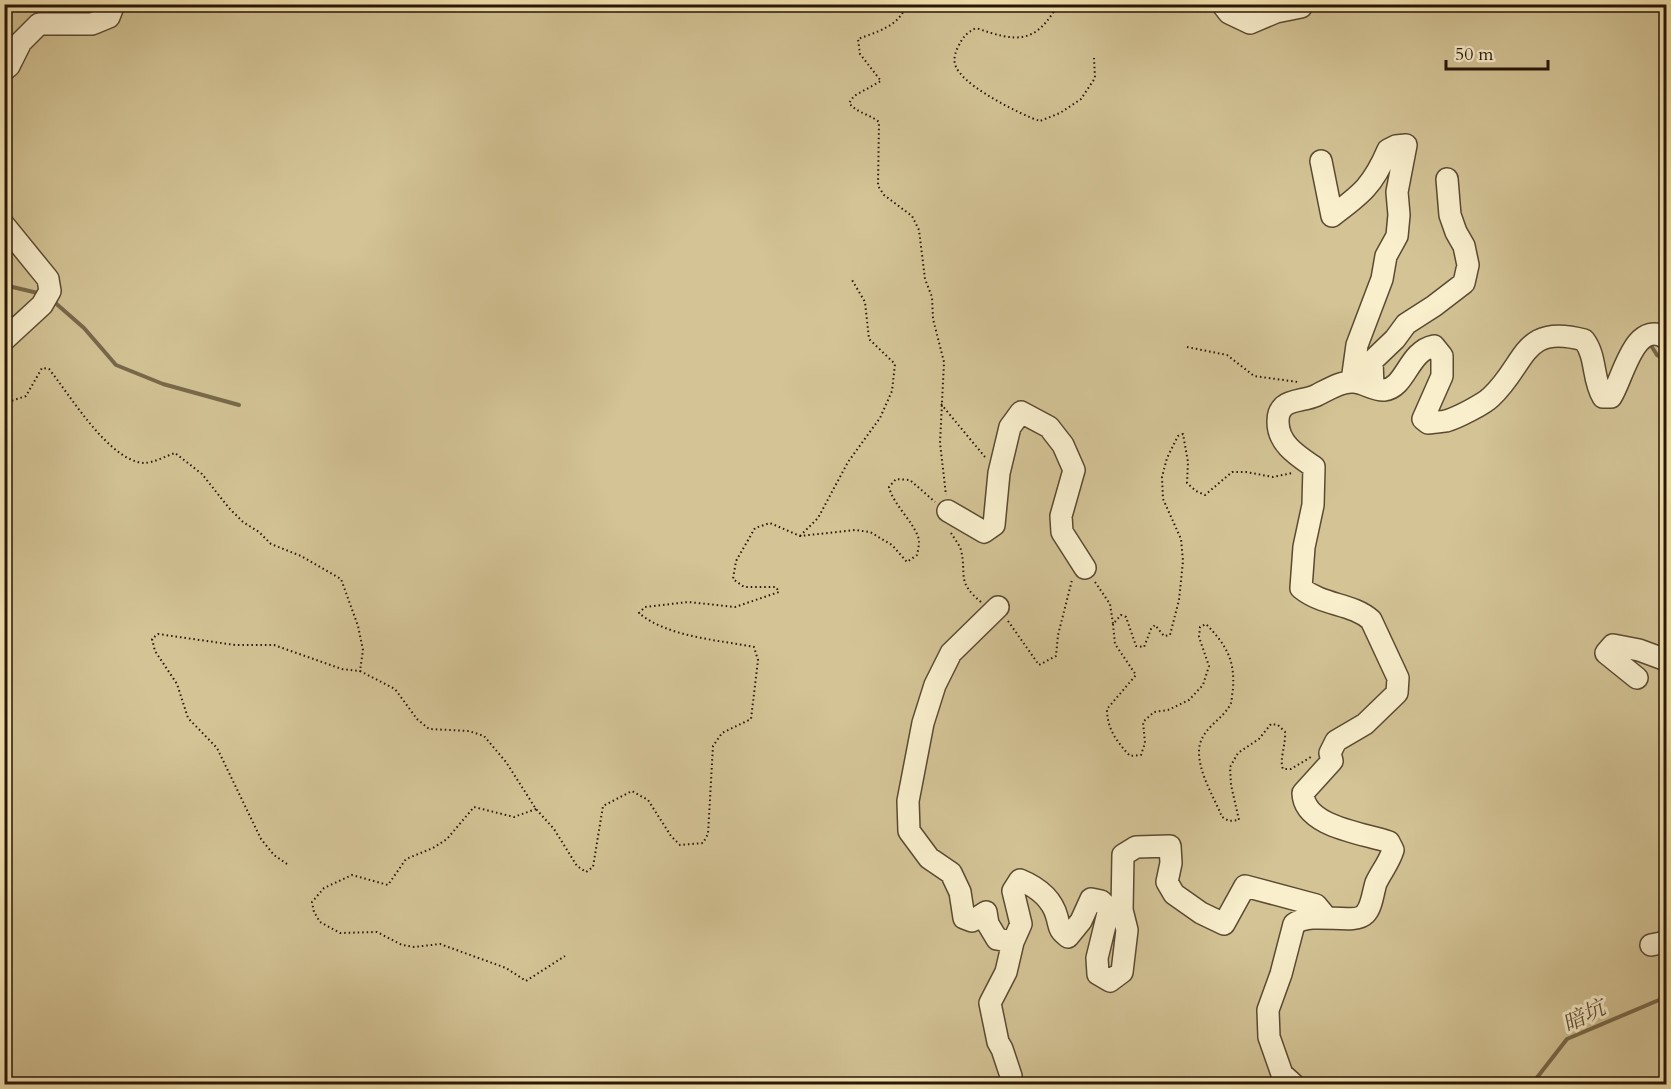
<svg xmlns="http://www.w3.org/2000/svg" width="1671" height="1089" font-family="Cardo,'Noto Serif TC',serif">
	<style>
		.green { fill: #d3c395; stroke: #7c6c4e; stroke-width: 1.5 }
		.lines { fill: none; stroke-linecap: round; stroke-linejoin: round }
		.stream { stroke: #78684b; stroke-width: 4 }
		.minor-casing { stroke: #5a4a32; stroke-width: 24 }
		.path { stroke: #261608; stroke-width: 2; stroke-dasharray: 1.5 3; stroke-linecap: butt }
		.minor { stroke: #f9efcd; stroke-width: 21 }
		.labels { text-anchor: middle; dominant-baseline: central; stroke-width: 6; stroke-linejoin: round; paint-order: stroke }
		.water-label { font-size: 22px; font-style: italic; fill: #5d4d35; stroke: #f9efcd }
	</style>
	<rect width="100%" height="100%" fill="#f6e6b2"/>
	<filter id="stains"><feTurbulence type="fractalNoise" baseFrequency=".00333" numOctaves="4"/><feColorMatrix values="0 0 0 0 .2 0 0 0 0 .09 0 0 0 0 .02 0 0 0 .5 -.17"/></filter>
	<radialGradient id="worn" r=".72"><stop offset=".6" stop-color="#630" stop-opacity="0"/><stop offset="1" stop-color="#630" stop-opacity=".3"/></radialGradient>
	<path class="green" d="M5,5H1666V1084H5Z"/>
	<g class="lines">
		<path class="stream" d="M4,285L42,294
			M52,300L84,328L116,365L163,384L239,405
			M1650,344L1657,355L1666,360
			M1532,1084L1567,1039L1666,997"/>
		<g class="minor-casing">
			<path id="minor" d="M1222,4L1229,13L1250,23L1276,12L1301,7L1302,4
				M4,70L9,66L21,42L39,24H92L109,17L114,4
				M1321,161L1332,216C1362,194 1373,185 1388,150L1396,146L1406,145L1397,192L1399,215L1397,236L1386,256L1382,279L1357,345L1352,381
				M4,225L48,279L50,291L42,305L4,340
				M1373,387L1372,361L1395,339L1406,324L1434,306L1464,283L1468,265L1464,246L1456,232L1450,215L1447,179
				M948,511L984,532L994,525L999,473L1010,427L1021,412L1049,427L1063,445L1074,470L1061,516L1062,532L1085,568
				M998,607L951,653L935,685L923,723L908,801L909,831L929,858L951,873L960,892L964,918L972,921L986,912L988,924L997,939L1013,942
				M1637,678L1606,653L1613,645L1639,650L1666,660
				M1651,945L1666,942
				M1009,1084L1011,1076L1002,1049L998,1042L990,1003L1006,972L1013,942L1021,924L1013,891L1020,880C1037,887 1052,898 1057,917C1060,928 1058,929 1068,937L1081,921L1091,899L1101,901L1109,909L1097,958L1098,974L1110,981L1122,972L1127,930L1122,910L1123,855L1136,847L1170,846L1171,863L1167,882L1174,894L1201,913L1224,924L1245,886L1316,905L1326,917
				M1293,1084L1282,1074L1269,1037L1268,1010L1281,974L1294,924C1312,910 1354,926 1365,914C1372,907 1373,892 1376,883C1381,872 1389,863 1393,850L1389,842C1363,833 1304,827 1303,793L1332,761L1330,753L1336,741L1365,724L1397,693L1398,678L1371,620C1352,603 1323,606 1301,588L1304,547L1313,505L1314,467C1298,456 1278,444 1278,422C1278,415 1279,411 1284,406C1291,400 1306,400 1315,396C1326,391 1340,381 1353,382C1363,382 1375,391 1384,390C1406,388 1408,351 1434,346L1442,356V376L1423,419L1428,423C1433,422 1440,422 1446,421C1457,418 1484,404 1491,397C1527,364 1521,323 1584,340C1597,357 1592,379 1603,397H1611C1623,379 1634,318 1666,338"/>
		</g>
		<path class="path" d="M906,4C901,26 876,32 858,39L860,54L881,81L854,96L849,103C857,113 869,114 879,122L878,186L884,195L912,216L919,230L925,279L932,297L933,319L944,362L940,443L946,495
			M1058,4C1036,45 1016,42 976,28C966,33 963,37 958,47C953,57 953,65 960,73C971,89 1021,115 1040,121L1060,113L1081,99L1095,78L1094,58
			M1187,347L1227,355L1254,376L1298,382
			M4,397L11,401L26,396L42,368L49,369C70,395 109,461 144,463C153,463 166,456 175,453L202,474L229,508L243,522L259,532L271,544L301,556L341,579L358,626L363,650L360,671L395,689L417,719L429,729L469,731L484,736L506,762L536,809L554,829L577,866L586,872L593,867L603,806L632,791L648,800L671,836L680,845L703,843L708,834L713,746L722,733L751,719L758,660L754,647C719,640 667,637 639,613L645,607L688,602L735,607L779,592L776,587H744L733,579L736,561L755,528L770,523L800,536L855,530L870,532L892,545L907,562L917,555C918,551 919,545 919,541C917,525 893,505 889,487L896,479L910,480L935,502
			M941,404L985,457
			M951,533C954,538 959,544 961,550C967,576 956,581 981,602
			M800,536L818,518L848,462L880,418L892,391L895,364L869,339L865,302L852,280
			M1095,582L1110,604L1113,624L1121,615L1126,617L1136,646L1144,647L1151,629L1155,625L1164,636L1170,635L1179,600L1183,561L1181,539L1163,499L1162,477L1167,458L1178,436L1183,434L1188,462L1187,483L1196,491L1205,495L1232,472H1246L1273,477L1292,473
			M1008,621L1039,665L1056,656L1058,635L1072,580
			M1113,624L1115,644L1136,675L1107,709C1107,729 1117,742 1130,756L1141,755L1145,743L1143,722L1154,712L1168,710L1189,700L1203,685L1209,666L1199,637L1200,627L1206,624C1226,645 1235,659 1233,689C1232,693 1232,699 1231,703C1223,721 1199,728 1199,752C1199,774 1214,797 1222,817L1229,821L1239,820L1231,785L1230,767L1238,753L1259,739L1271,724L1278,725L1285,732C1286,745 1279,760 1283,769H1291L1311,757
			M536,809L514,817L474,807L447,839L433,848L406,859L388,885L352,875L324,888L312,902L314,912L320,922L340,933L377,932L402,945L414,947L440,944L506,968L526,981L565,956
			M287,864L274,855L261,839L217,748L188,718L177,684L155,651L152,639L158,634L235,645H274L342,669L360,671"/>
		<use href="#minor" class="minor"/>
	</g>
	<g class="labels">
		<g class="water-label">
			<text transform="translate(1584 1016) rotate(-26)">暗坑</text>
		</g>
	</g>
	<rect width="1671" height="1089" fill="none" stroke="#f6e6b2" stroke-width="24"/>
	<rect x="6" y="6" width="1659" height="1077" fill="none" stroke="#261608" stroke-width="3"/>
	<rect x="12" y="12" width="1647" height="1065" fill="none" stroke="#261608" stroke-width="1.5"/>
	<path d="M1446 60v9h102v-9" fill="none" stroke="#261608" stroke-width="3"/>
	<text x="1455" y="60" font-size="18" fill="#261608" stroke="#f9efcd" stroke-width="4.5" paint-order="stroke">50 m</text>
	<rect width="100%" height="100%" filter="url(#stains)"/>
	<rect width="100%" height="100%" fill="url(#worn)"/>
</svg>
